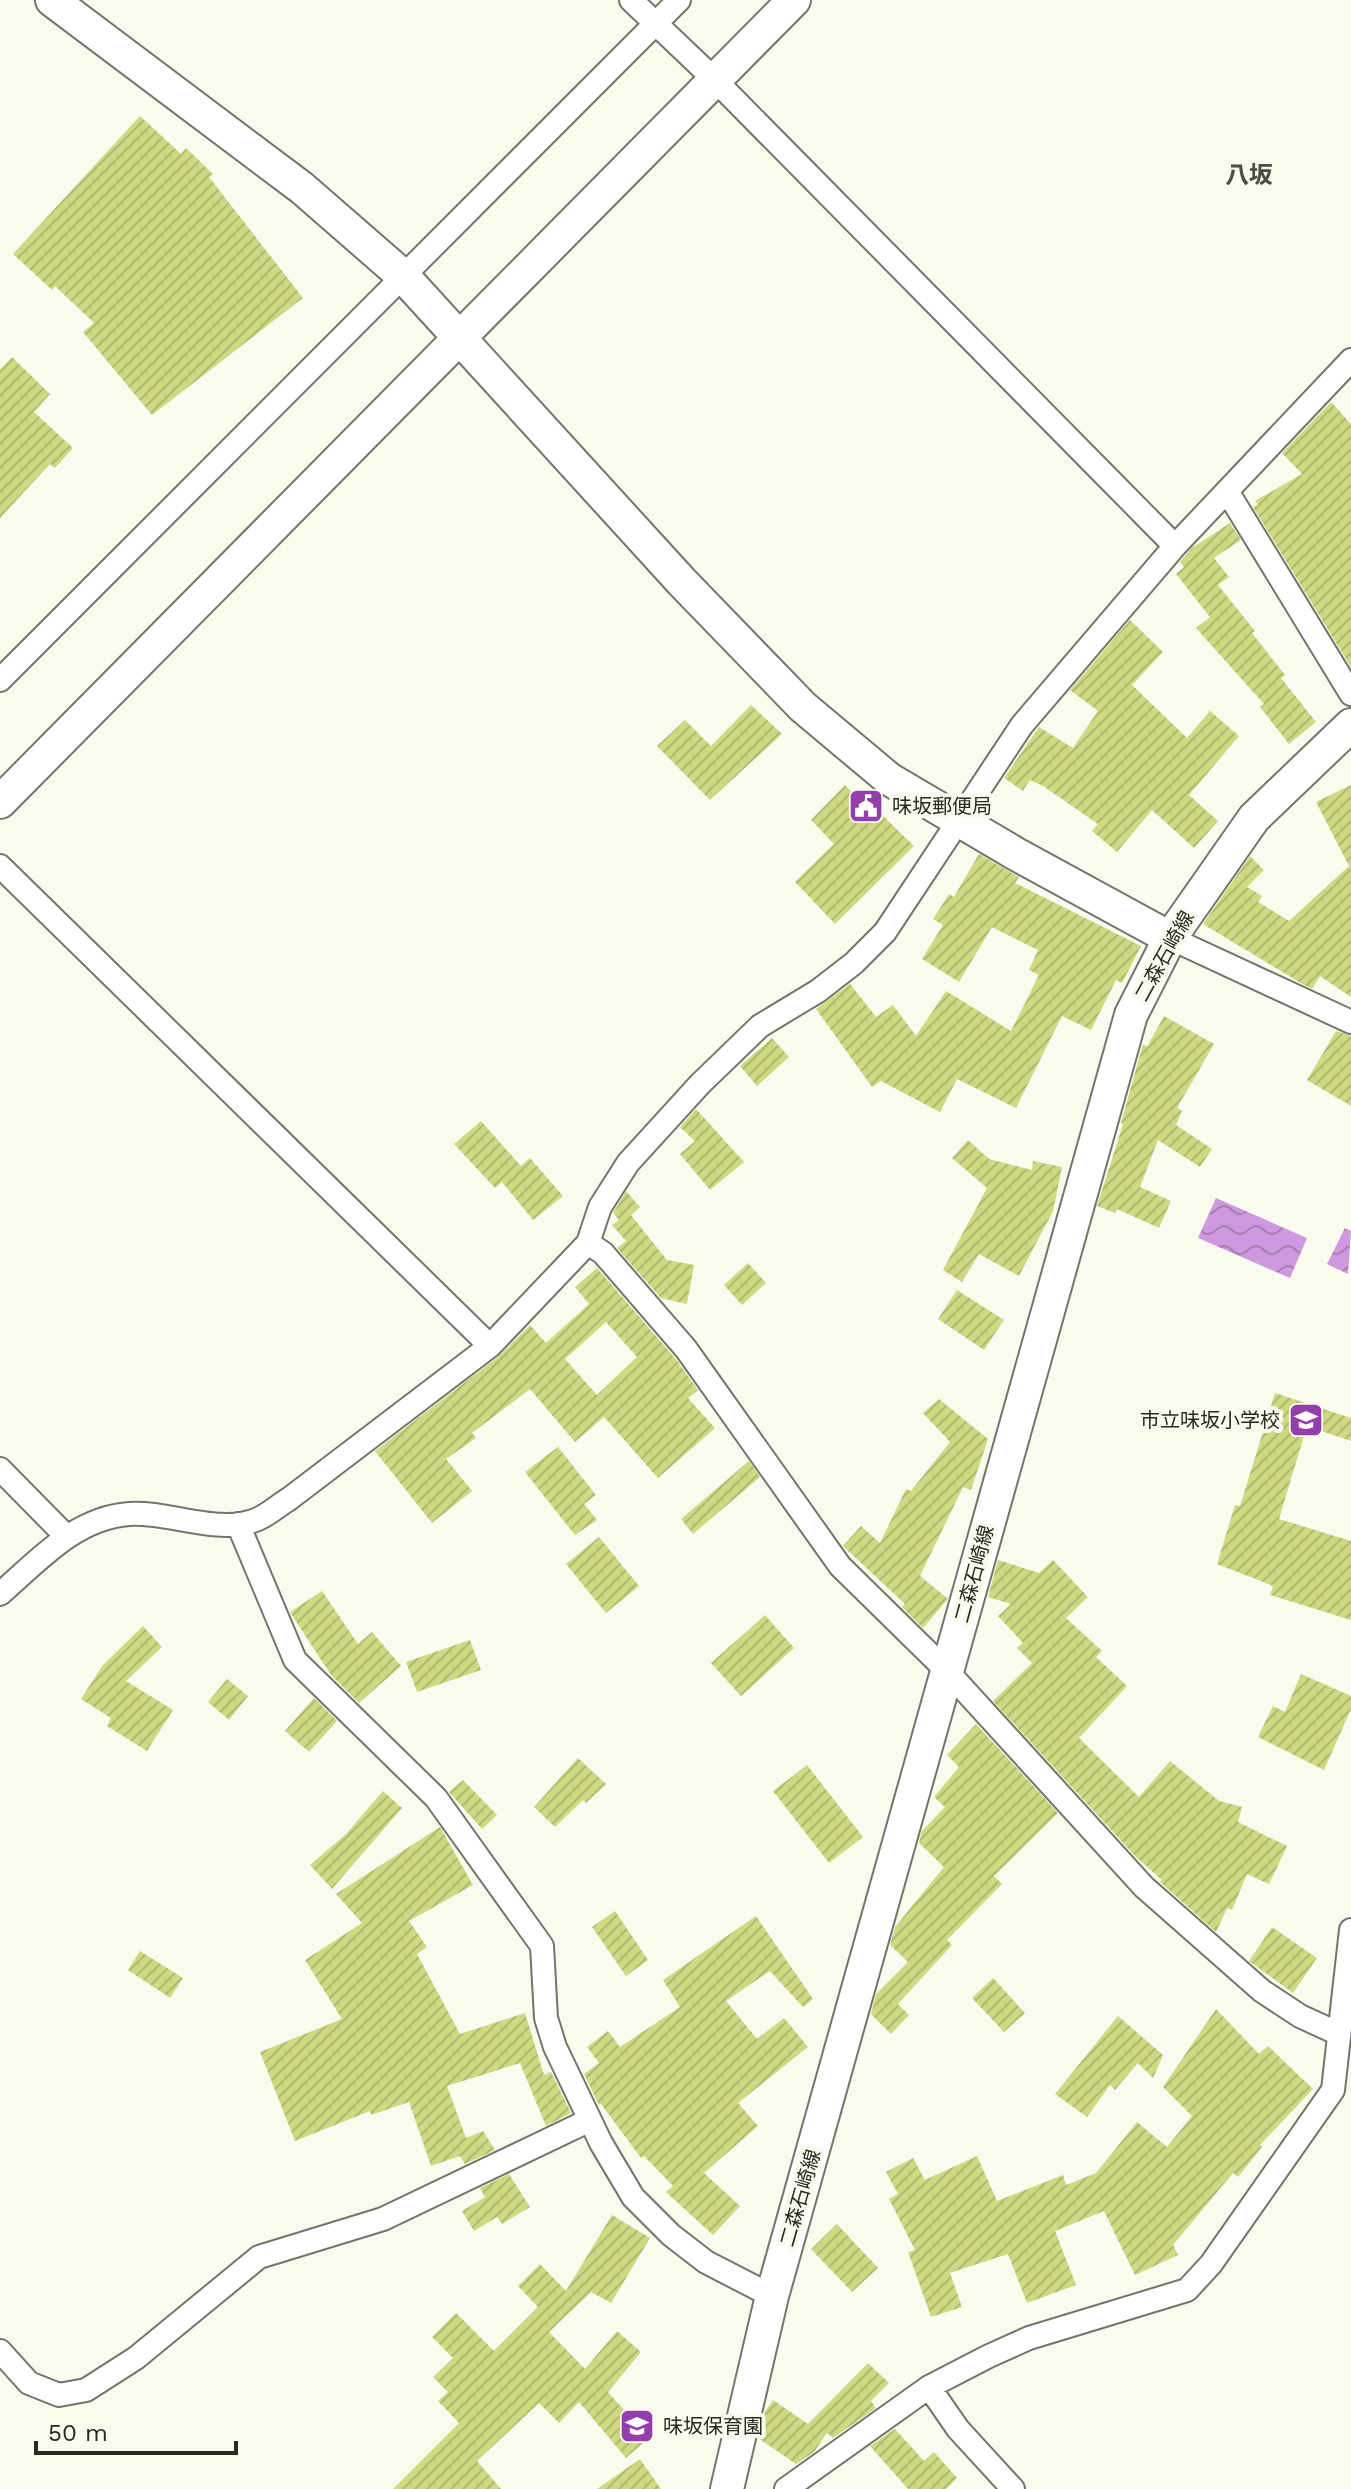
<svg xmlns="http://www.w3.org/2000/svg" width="1351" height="2489" font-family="'Work Sans','Noto Sans JP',sans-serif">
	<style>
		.water { fill: url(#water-waves) }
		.building { fill: url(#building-hatch); fill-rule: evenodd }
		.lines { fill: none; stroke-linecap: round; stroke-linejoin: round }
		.street-casing { stroke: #73756a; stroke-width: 26 }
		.secondary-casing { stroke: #73756a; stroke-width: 36 }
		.street { stroke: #fff; stroke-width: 22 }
		.secondary { stroke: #fff; stroke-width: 32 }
		.labels { text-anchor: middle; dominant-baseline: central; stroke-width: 8; stroke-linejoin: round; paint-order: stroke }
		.poi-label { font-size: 20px; fill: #282824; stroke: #f9fbee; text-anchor: start }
		.street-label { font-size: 20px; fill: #282824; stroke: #f9fbee }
		.quarter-label { font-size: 24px; font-weight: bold; fill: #4b4d42; stroke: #f9fbee }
	</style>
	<defs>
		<pattern id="water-waves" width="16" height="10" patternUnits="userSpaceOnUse" patternTransform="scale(2)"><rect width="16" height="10" fill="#ce99de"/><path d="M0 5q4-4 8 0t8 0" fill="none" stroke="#a77db4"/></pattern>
		<pattern id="building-hatch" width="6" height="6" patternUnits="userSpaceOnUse" patternTransform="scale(2)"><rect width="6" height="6" fill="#ced982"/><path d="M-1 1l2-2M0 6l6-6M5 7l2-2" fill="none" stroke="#b1ba70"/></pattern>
	</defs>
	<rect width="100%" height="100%" fill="#f9fbee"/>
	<path class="water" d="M1216,1198L1307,1238L1290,1278L1198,1238Z
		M1345,1228L1351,1231L1348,1274L1327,1264Z"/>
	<path class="building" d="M140,116L181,154L186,148L213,174L209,177L303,298L152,415L83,332L94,323L55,286L52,290L13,254Z
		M12,357L50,394L34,412L73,448L55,468L50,464L0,518V370Z
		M1331,402L1351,424V667L1253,507L1258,505L1255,501L1302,474L1282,453Z
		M1230,523L1241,540L1214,558L1229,577L1218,585L1255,631L1252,633L1285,675L1281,678L1316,722L1289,744L1260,707L1264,704L1196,628L1210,617L1176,574L1184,567L1180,562L1192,548Z
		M1130,620L1163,652L1132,685L1187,738L1210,711L1239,736L1189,795L1218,821L1194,848L1152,810L1117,852L1092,831L1098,824L1043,786L1030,780L1023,791L1004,778L1039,727L1073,748L1098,711L1070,690Z
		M751,705L782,734L710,800L657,746L685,720L711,746Z
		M845,785L871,812L875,808L914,846L835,924L795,882L834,844L811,820Z
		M1351,785V997L1320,976L1312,989L1304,985L1203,924L1250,856L1264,870L1247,887L1262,896L1258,902L1289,921L1349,866L1316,802Z
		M979,854L1019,877L1015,883L1141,946L1122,983L1116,980L1091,1030L1062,1016L1016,1108L957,1079L940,1112L881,1081L872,1087L816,1009L850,984L876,1017L893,1005L916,1036L946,991L1011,1031L1039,975L1029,970L1038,950L992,927L959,982L922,959L943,925L933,919L949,894L954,897Z
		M1164,1016L1214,1044L1177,1108L1182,1111L1176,1125L1212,1149L1200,1167L1158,1140L1140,1187L1171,1201L1159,1228L1117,1209L1115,1213L1097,1206L1123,1124L1121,1123L1143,1044L1147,1047Z
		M1336,1031L1351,1036V1106L1307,1080Z
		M772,1038L789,1057L757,1086L740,1066Z
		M696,1109L744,1162L710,1190L680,1154L695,1141L680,1127Z
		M481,1121L521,1166L530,1158L563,1196L533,1220L502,1182L495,1188L454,1144Z
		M968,1140L989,1159L1032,1170L1033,1161L1062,1167L1053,1211L1019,1276L979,1254L962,1282L943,1270L987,1188L952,1158Z
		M626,1191L640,1207L631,1215L667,1260L694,1265L687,1304L661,1298L617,1248L626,1241L612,1225L619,1220L613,1213Z
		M748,1263L766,1283L742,1305L724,1285Z
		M597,1268L675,1358L698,1390L688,1398L715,1428L658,1478L604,1417L575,1442L530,1389L472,1433L476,1438L446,1459L472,1491L432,1523L375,1451L498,1357L530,1325L546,1343L589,1304L575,1287ZM606,1322L637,1357L597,1395L565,1359Z
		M957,1290L1004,1320L984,1350L938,1319Z
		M1275,1393L1351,1418V1441L1307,1426L1279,1519L1351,1541V1620L1270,1595L1273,1586L1217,1564L1235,1505L1240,1506Z
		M939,1399L988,1439L971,1490L963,1487L920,1576L948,1599L923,1628L902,1607L905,1604L843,1546L861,1526L880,1543L906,1489L911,1491L950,1442L923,1413Z
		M558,1447L596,1495L584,1504L597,1520L575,1535L525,1472Z
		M749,1461L760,1477L693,1534L681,1519Z
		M599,1537L639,1586L606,1613L566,1564Z
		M998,1560L1039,1573L1053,1560L1088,1597L1066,1618L1102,1651L1096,1657L1127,1686L1079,1738L1139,1797L1170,1761L1219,1801L1242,1807L1238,1822L1287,1846L1269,1884L1247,1874L1232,1910L1227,1908L1216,1932L1160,1882L1162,1880L1136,1857L993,1701L1032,1663L1017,1648L1023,1643L998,1616L1011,1604L988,1597Z
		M322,1591L358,1644L372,1632L401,1666L359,1703L331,1675L290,1612Z
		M765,1615L794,1648L741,1696L711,1663Z
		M143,1626L162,1647L126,1681L173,1710L147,1751L107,1726L111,1718L81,1699L102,1666Z
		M470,1640L481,1670L417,1692L406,1662Z
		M1301,1674L1351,1696V1709L1324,1770L1258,1737L1273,1706L1285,1712Z
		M227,1679L248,1696L229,1720L208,1702Z
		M314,1698L337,1721L309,1752L285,1731Z
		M976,1724L1058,1813L994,1876L1002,1884L947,1940L952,1945L898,2004L909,2015L891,2034L871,2014L876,1994L908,1962L890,1945L895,1927L944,1867L919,1843L922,1831L945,1807L934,1797L959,1767L947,1755Z
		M578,1758L606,1784L586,1803L583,1800L555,1827L534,1807Z
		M807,1765L863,1837L829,1863L773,1791Z
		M463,1780L497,1815L482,1829L449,1792Z
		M383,1791L402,1808L332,1889L310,1865L346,1834Z
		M440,1827L473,1885L409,1921L427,1947L417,1954L460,2034L525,2013L544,2075L551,2072L571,2113L546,2126L520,2063L447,2086L466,2138L483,2131L495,2150L465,2164L460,2156L431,2166L409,2102L371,2115L370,2111L295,2141L260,2052L342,2019L305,1960L362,1923L336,1894Z
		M615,1911L648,1960L626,1976L592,1927Z
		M756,1916L813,1999L803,2007L770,1971L726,2001L757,2039L784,2018L808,2047L738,2103L758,2126L704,2173L740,2206L713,2235L666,2192L673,2186L644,2156L641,2158L601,2104L599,2105L584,2074L599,2063L587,2047L608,2031L620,2047L680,2007L663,1980Z
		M1272,1927L1317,1958L1293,1993L1249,1961Z
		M140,1951L183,1978L170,1998L128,1970Z
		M993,1978L1025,2013L1004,2032L972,1998Z
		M1216,2009L1259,2054L1268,2046L1313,2089L1260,2145L1262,2147L1238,2177L1233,2173L1173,2245L1178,2255L1135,2275L1104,2211L1055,2231L1076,2285L1027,2303L1008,2254L950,2273L962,2307L931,2317L908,2252L915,2250L889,2199L898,2194L886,2172L913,2158L925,2180L977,2156L997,2201L1063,2175L1066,2185L1096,2173L1137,2122L1167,2147L1192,2116L1163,2087Z
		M1118,2016L1163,2055L1153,2078L1138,2063L1115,2090L1110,2085L1087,2117L1055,2094Z
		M509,2174L530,2207L502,2224L497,2217L474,2231L462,2211L485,2197L480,2188Z
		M612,2215L650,2238L611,2303L591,2292L549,2332L585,2369L617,2331L641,2352L608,2392L649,2438L626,2458L579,2402L559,2423L539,2403L477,2461L501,2489H393L459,2423L438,2401L448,2392L433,2377L453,2358L432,2337L456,2313L494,2351L538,2307L518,2286L540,2264L566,2291Z
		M837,2224L878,2268L852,2292L811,2249Z
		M868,2363L889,2383L871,2401L876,2408L833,2438L827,2433L814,2452L796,2464L758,2438L764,2413L773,2400L808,2424Z
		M895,2429L924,2461L934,2452L957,2478L946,2489H908L870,2446Z
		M640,2459L661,2489H597Z"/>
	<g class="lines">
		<g class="street-casing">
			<path id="street" d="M631,0L715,80L1175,546
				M1227,491L1351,694
				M0,680L679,0
				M0,866L490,1346
				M1170,938L1351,1022
				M588,1243L603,1253L686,1349L840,1566L948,1672L1144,1887L1262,1991L1300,2016L1339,2034
				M0,1469L66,1536
				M238,1524L295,1660L436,1798L542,1946L546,2018L555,2047L601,2143L633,2197L671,2235L706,2262L772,2296
				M0,1594C38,1561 75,1518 129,1514C169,1511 220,1536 258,1519C269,1514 279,1505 289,1499L490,1346L588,1243L600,1207L628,1163L700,1084L760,1026L818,991L854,963L885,932L1022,725L1175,546L1351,360
				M0,2351L29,2383L59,2395L86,2390L136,2358L259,2257L383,2219L590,2120
				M929,2387L958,2429L1013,2489
				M786,2489L929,2387L989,2356L1029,2338L1187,2290L1211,2264L1333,2090L1351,1930"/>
		</g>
		<g class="secondary-casing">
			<path id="secondary" d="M52,0L302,188L403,276L682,582L803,707L889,779L1016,854L1170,938
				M0,802L794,0
				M727,2489L772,2296L1131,1015L1170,938L1254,818L1351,725"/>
		</g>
		<use href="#street" class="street"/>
		<use href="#secondary" class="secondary"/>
	</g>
	<defs>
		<g id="civic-square" transform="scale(1.8)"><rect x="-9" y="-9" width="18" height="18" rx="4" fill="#943eab" stroke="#f9fbee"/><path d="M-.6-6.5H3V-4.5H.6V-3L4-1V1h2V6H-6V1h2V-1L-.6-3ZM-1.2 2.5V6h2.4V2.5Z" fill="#fff"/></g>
		<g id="school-square" transform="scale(1.8)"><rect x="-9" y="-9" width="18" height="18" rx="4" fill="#943eab" stroke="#f9fbee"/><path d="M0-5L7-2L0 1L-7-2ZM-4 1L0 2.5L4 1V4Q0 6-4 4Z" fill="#fff"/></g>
	</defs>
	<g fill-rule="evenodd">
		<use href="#civic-square" x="866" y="806"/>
		<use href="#school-square" x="1306" y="1420"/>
		<use href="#school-square" x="637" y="2426"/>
	</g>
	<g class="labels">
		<g class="poi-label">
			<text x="892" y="806">味坂郵便局</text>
			<text x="1280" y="1420" text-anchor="end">市立味坂小学校</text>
			<text x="663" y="2426">味坂保育園</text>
		</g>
		<g class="street-label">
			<text transform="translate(1164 956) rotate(-61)">二森石崎線</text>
			<text transform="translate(974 1574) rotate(-75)">二森石崎線</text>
			<text transform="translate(800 2198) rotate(-74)">二森石崎線</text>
		</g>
		<g class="quarter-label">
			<text x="1249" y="175">八坂</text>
		</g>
	</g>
	<path d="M36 2441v12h200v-12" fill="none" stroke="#282824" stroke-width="4"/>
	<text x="48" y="2441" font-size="24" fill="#282824" stroke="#f9fbee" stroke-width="6" paint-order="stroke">50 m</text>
</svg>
